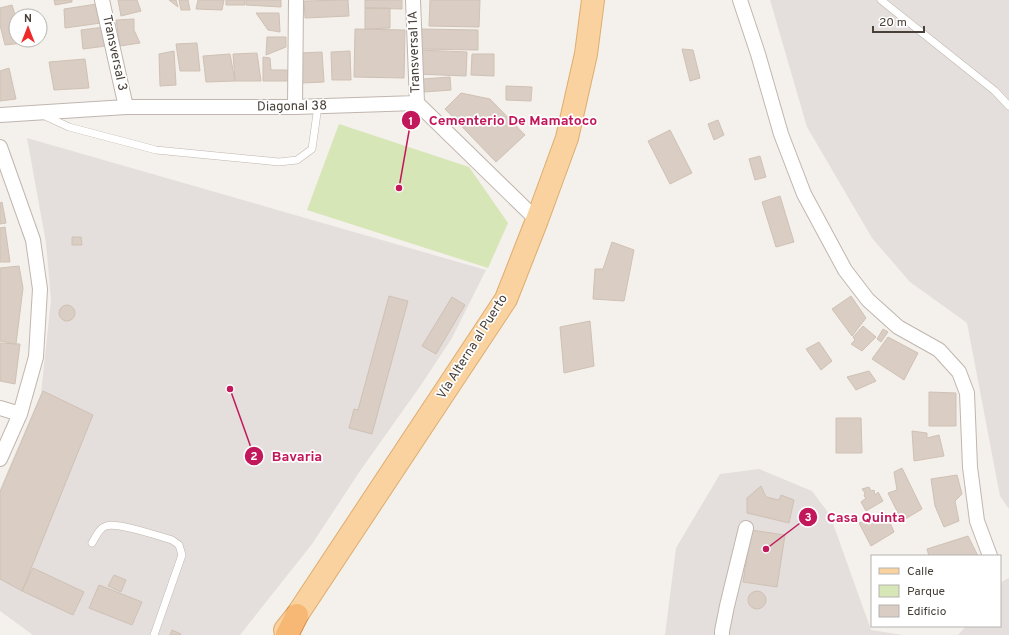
<svg xmlns="http://www.w3.org/2000/svg" width="1009" height="635" font-family="Overpass,sans-serif">
	<style>
		.industrial { fill: #e4dfdc }
		.green { fill: #d7e6b6 }
		.building { fill: #d9cdc4; stroke: #d0c1b4 }
		.lines { fill: none; stroke-linecap: round; stroke-linejoin: round }
		.lane-casing { stroke: #c0b6ae; stroke-width: 8 }
		.street-casing { stroke: #c0b6ae; stroke-width: 16 }
		.primary-casing { stroke: #dead6f; stroke-width: 24 }
		.highway-casing { stroke: #d68b43; stroke-width: 24 }
		.lane { stroke: #fff; stroke-width: 7 }
		.street { stroke: #fff; stroke-width: 14 }
		.primary { stroke: #f9d29f; stroke-width: 22 }
		.highway { stroke: #f6b874; stroke-width: 22 }
		.labels { text-anchor: middle; dominant-baseline: central; stroke-width: 3.5; stroke-linejoin: round; paint-order: stroke }
		.street-label { font-size: 13px; fill: #484039; stroke: #fff }
		.leader { fill: none; stroke: #c2185b; stroke-width: 1.5 }
		.callout-dot { fill: #c2185b; stroke: #fff; stroke-width: 1.5 }
		.mark-label { font-size: 12px; text-anchor: middle; font-weight: bold; fill: #fff }
		.callout-label { font-size: 14px; text-anchor: middle; font-weight: bold; fill: #c2185b; stroke: #fff; stroke-width: 3.5; stroke-linejoin: round; paint-order: stroke }
	</style>
	<rect width="100%" height="100%" fill="#f4f0eb"/>
	<path class="industrial" d="M770,0H1009V509L1000,496L967,323L910,282L872,238L807,127Z
		M27,138L486,270L452,338L421,385L360,471L312,544L240,635H33L0,611V489L41,393L51,300L46,243Z
		M759,469L812,491L830,515L871,630L903,635H665L676,548L720,474Z
		M1009,578V635H958L966,626H1000V585L1003,581Z"/>
	<path class="green" d="M339,124L469,167L508,223L488,268L307,210Z"/>
	<path class="building" d="M54,0H72V2L55,5Z
		M118,0H137L141,11L121,16Z
		M169,0H176L178,7Z
		M179,0H188L190,10H181Z
		M198,0H224L222,10L196,9Z
		M226,0H245V5H226Z
		M246,0H281V7L246,5Z
		M348,0L349,16L305,18L304,1Z
		M365,0H402V9L365,8Z
		M430,0H480L479,27L429,26Z
		M97,4L101,23L65,28L64,9Z
		M12,5L16,18V40H23V43L5,45L0,25V8Z
		M365,8H390V28L365,29Z
		M256,13H279L280,32L268,30Z
		M134,19V30L140,43L120,46L116,20Z
		M104,27L106,46L83,49L81,30Z
		M355,29L405,30L404,78L354,77Z
		M420,29L478,30V50L420,49Z
		M267,37H286V47L266,55Z
		M197,43L200,71H180L176,44Z
		M682,49L693,50L700,78L690,81Z
		M418,50L467,52L466,76L417,74Z
		M174,51L176,85L160,86L159,54Z
		M350,51L351,80H332L331,52Z
		M322,52L324,82L301,83L299,53Z
		M257,53L261,81H235L233,54Z
		M230,54L235,81L206,82L203,56Z
		M472,54H494V76L471,75Z
		M263,57L270,58L271,70H287L290,81H263Z
		M85,59L89,88L54,90L49,62Z
		M9,68L16,99L0,101V71Z
		M450,77L451,90L424,92L423,79Z
		M506,86L532,87L531,101L506,100Z
		M461,93L490,99L525,135L496,162L445,109Z
		M718,120L724,135L714,140L708,124Z
		M670,130L692,173L670,184L648,141Z
		M760,156L766,177L755,180L749,159Z
		M780,196L794,242L776,247L762,202Z
		M2,202L6,223L0,224V203Z
		M5,227L10,262H0V228Z
		M72,237H81L82,245H72Z
		M612,242L634,250L624,301L593,299L595,269H603Z
		M19,266L23,288L16,344L0,341V268Z
		M389,296L408,301L372,434L349,428L354,409L358,410Z
		M851,296L866,318L852,336L832,309Z
		M452,297L465,305L436,354L422,346Z
		M59 313a8 8 0 1 1 16 0a8 8 0 1 1-16 0Z
		M590,321L594,366L564,373L560,327Z
		M863,326L876,337L862,351L851,344L855,340L853,337Z
		M883,329L888,332L881,342L877,339Z
		M888,337L918,353L904,380L872,359Z
		M819,342L832,361L821,370L806,349Z
		M0,343L20,344L15,384L0,381Z
		M869,371L876,381L856,390L847,377Z
		M43,391L93,415L22,591L0,579V492Z
		M929,392L956,393V426H929Z
		M836,418H861L862,453H836Z
		M912,431L927,433V438L939,435L944,456L914,461Z
		M902,468L922,509L902,521L888,493L897,490L894,472Z
		M957,475L962,494L955,501L959,521L944,527L935,506L931,479Z
		M761,486L766,497L779,500L781,495L794,500L789,523L747,513V498Z
		M869,487L871,491L874,490L875,495L878,492L883,501L866,511L861,502L866,498L864,496L865,493L862,489Z
		M886,513L894,532L871,546L859,523Z
		M751,530L785,535L777,587L743,582Z
		M968,536L978,556H929L927,549Z
		M33,568L84,592L73,615L22,591Z
		M114,575L126,580L121,592L108,586Z
		M99,585L142,602L132,625L89,608Z
		M748 600a9 9 0 1 1 18 0a9 9 0 1 1-18 0Z
		M172,630L181,634L180,635H170Z"/>
	<g class="lines">
		<g class="lane-casing">
			<path id="lane" d="M881,0L995,91L1009,106
				M43,115L69,127L156,150L279,162L297,160L312,149L318,106
				M92,543C96,537 99,528 106,526C118,522 158,536 172,540L179,545L182,555L154,635"/>
		</g>
		<g class="street-casing">
			<path id="street" d="M102,0L126,107
				M413,0L417,103
				M740,0L758,54L781,134L804,194L845,270L868,300L898,327L939,350L959,372L967,393L970,467L977,521L990,556
				M295,107L296,0
				M0,115L126,107H295L417,103L537,220
				M0,147L33,240L40,289L36,357L20,414L0,459
				M0,408L20,414
				M722,635V631L727,606L746,528"/>
		</g>
		<g class="primary-casing">
			<path id="primary" d="M285,630L297,615L506,299L537,220L567,138L586,54L593,0"/>
		</g>
		<g class="highway-casing">
			<path id="highway" d="M287,635L297,615"/>
		</g>
		<use href="#lane" class="lane"/>
		<use href="#street" class="street"/>
		<use href="#primary" class="primary"/>
		<use href="#highway" class="highway"/>
	</g>
	<g class="labels">
		<g class="street-label">
			<text transform="translate(415 52) rotate(-92)">Transversal 1A</text>
			<text transform="translate(114 53) rotate(78)">Transversal 3</text>
			<text transform="translate(292 107) rotate(-1)">Diagonal 38</text>
			<text transform="translate(473 347) rotate(-58)">Vía Alterna al Puerto</text>
		</g>
	</g>
	<path class="leader" d="M399 188L411 120M230 389L254 456M766 549L808 517"/>
	<g class="callout-dot">
		<circle cx="399" cy="188" r="4"/>
		<circle cx="230" cy="389" r="4"/>
		<circle cx="766" cy="549" r="4"/>
		<circle cx="411" cy="120" r="10"/>
		<circle cx="254" cy="456" r="10"/>
		<circle cx="808" cy="517" r="10"/>
	</g>
	<g class="mark-label">
		<text x="411" y="125">1</text>
		<text x="254" y="460">2</text>
		<text x="808" y="521">3</text>
	</g>
	<g class="callout-label">
		<text x="513" y="125">Cementerio De Mamatoco</text>
		<text x="297" y="461">Bavaria</text>
		<text x="866" y="522">Casa Quinta</text>
	</g>
	<rect x="871" y="555" width="130" height="72" fill="#ffffff" stroke="#b6b3b0"/>
	<rect x="879" y="568" width="20" height="6" fill="#f9d29f" stroke="#b6b3b0"/>
	<text x="907" y="575" font-size="12" fill="#484039">Calle</text>
	<rect x="879" y="585" width="20" height="12" fill="#d7e6b6" stroke="#b6b3b0"/>
	<text x="907" y="595" font-size="12" fill="#484039">Parque</text>
	<rect x="879" y="605" width="20" height="12" fill="#d9cdc4" stroke="#b6b3b0"/>
	<text x="907" y="615" font-size="12" fill="#484039">Edificio</text>
	<g transform="translate(28 28)"><circle r="19" fill="#ffffff" stroke="#b6b3b0"/>
	<path d="M0-3L7 15L0 10L-7 15Z" fill="#ef2927"/>
	<text y="-6" font-size="11" font-weight="bold" text-anchor="middle" fill="#484039">N</text>
	</g>
	<path d="M873 26v6h51v-6" fill="none" stroke="#484039" stroke-width="2"/>
	<text x="879" y="26" font-size="12" fill="#484039" stroke="#ffffff" stroke-width="3" paint-order="stroke">20 m</text>
</svg>
